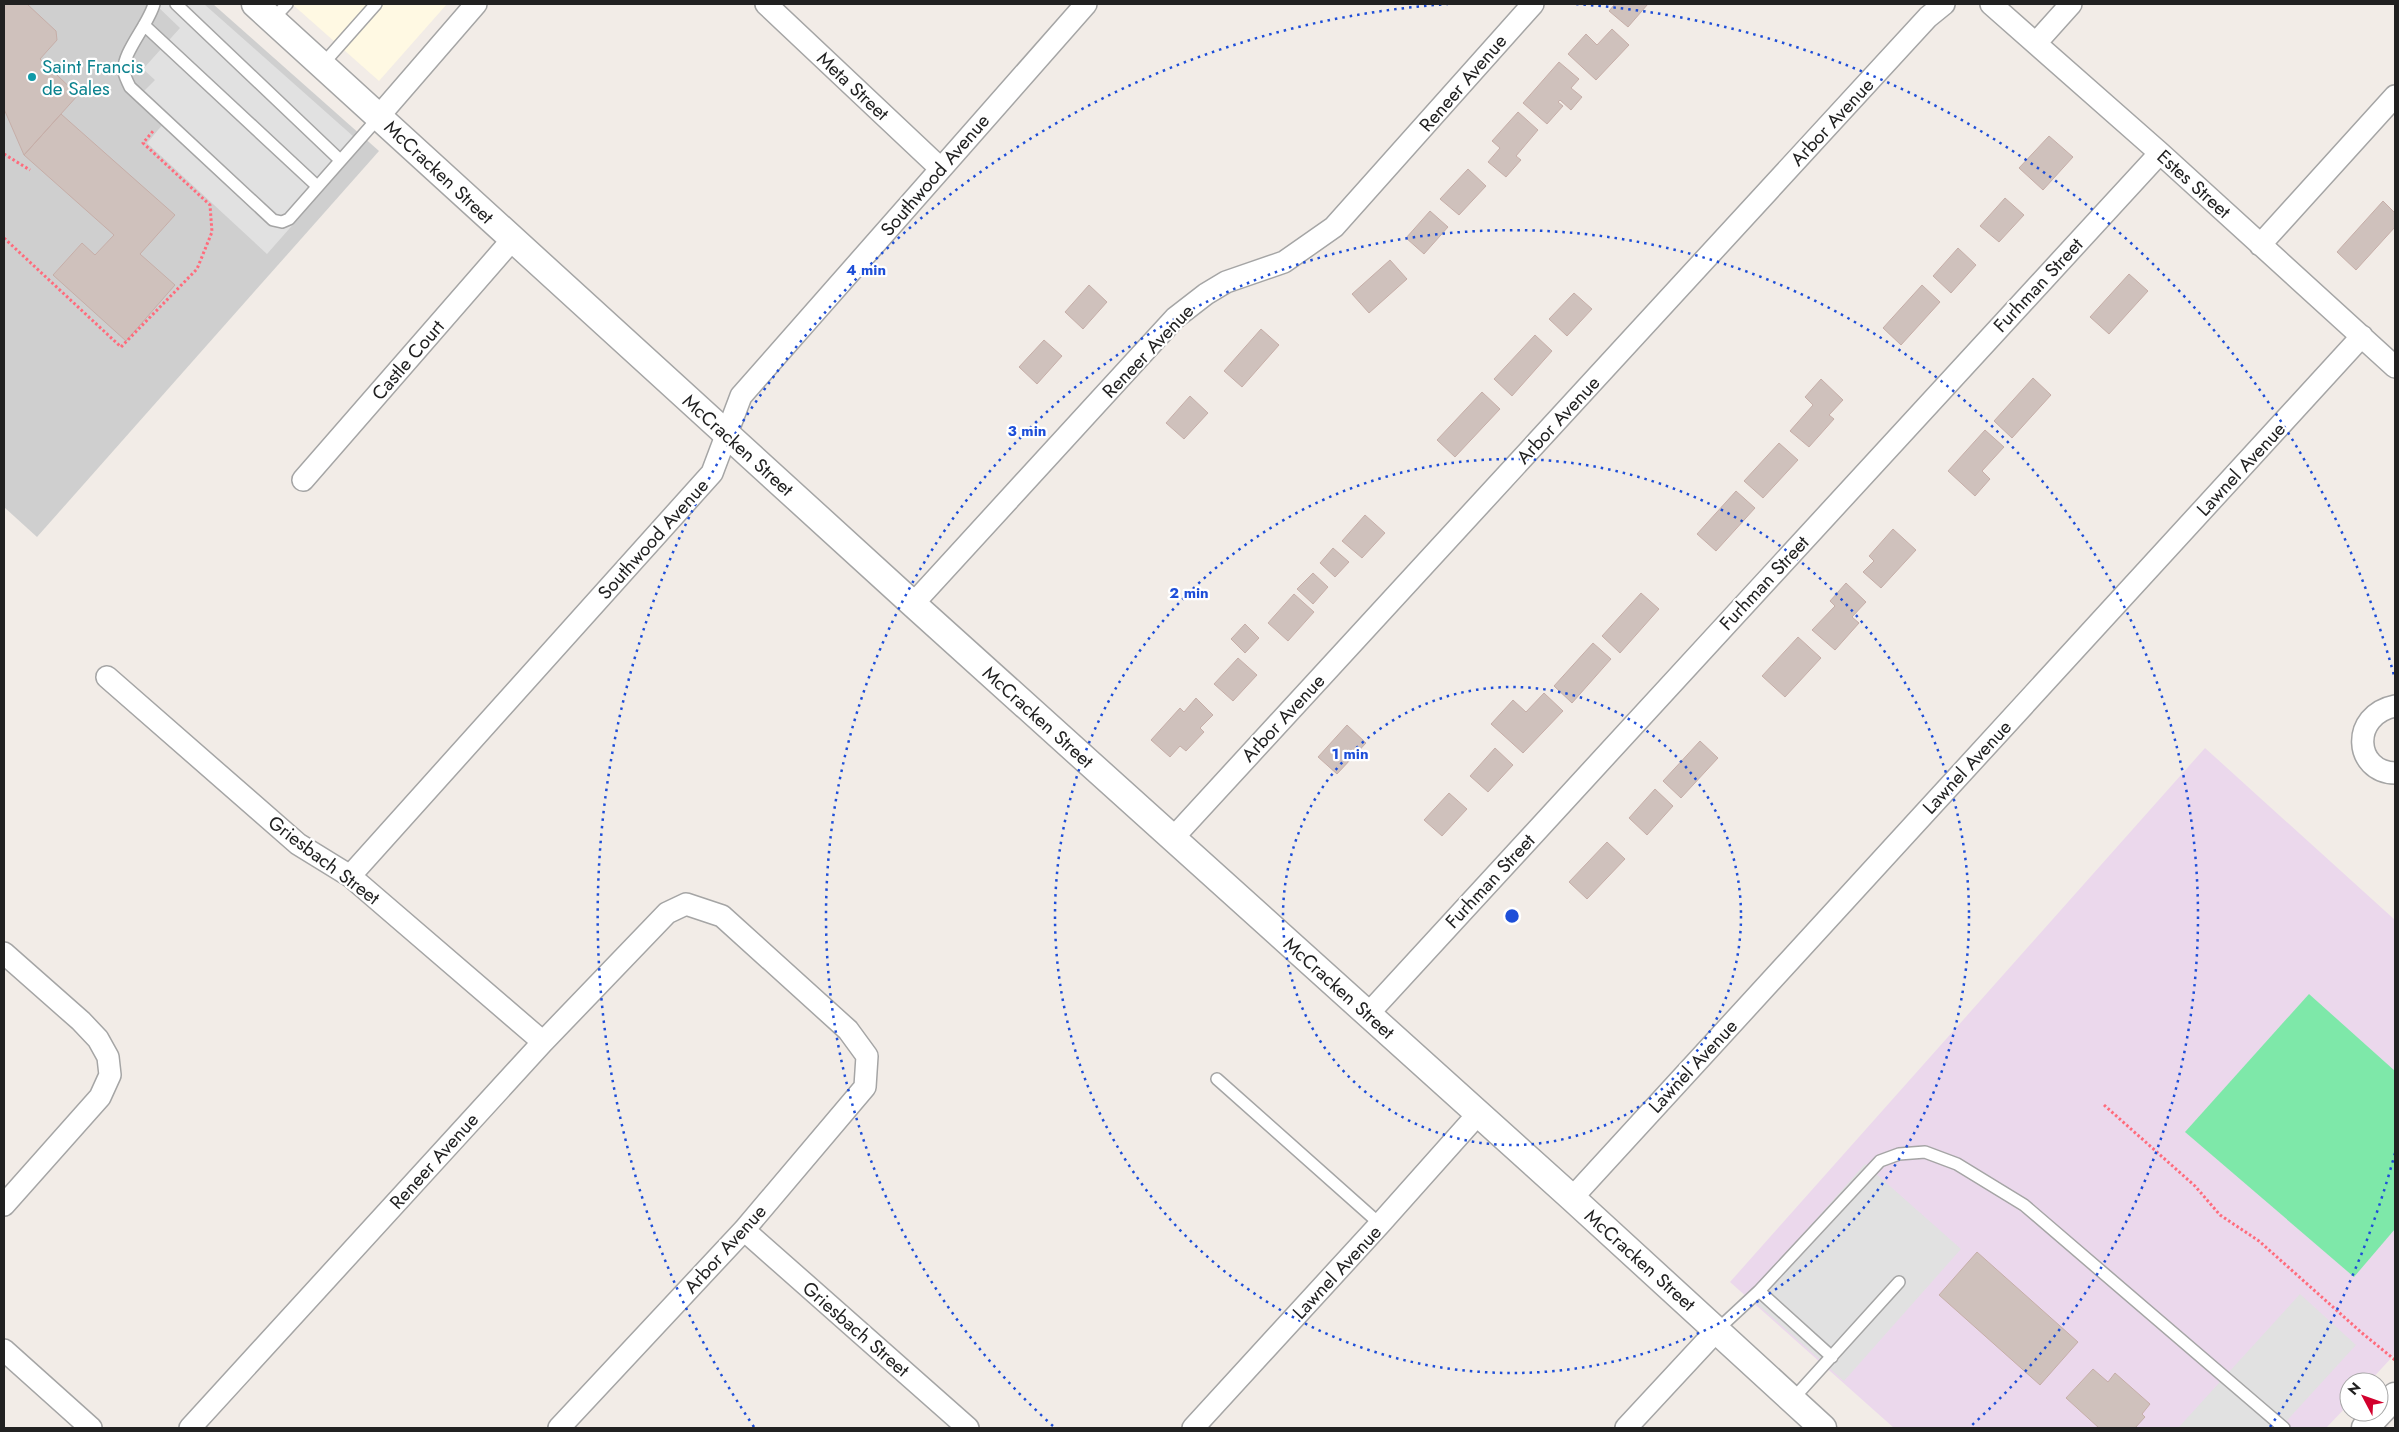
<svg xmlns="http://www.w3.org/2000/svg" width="2399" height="1432" font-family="Jost,sans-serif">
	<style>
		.industrial { fill: #ebd8ec }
		.education { fill: #fff9e3 }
		.religious { fill: #cfcfcf }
		.pitch { fill: #7ee8a9 }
		.parking { fill: #e1e1e1 }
		.building { fill: #cfc1bc; stroke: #c6aea8 }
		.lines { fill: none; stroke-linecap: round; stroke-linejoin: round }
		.service-casing { stroke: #a5a5a5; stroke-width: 14 }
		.minor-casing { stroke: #a5a5a5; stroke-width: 24 }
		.tertiary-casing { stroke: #a5a5a5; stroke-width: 29 }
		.path { stroke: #ff6b7c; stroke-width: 3; stroke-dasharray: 2.5 2.5; stroke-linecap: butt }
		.service { stroke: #fff; stroke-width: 11 }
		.minor { stroke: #fff; stroke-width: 21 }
		.tertiary { stroke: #fff; stroke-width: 26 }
		.ring { fill: none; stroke: #1d4ed8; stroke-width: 2.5; stroke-dasharray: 2.5 5 }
		.culture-dot { fill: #0f9aa8; stroke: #fff; stroke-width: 2 }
		.labels { text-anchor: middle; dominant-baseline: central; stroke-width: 4.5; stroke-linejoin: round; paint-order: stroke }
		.culture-label { font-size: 19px; fill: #0d838f; stroke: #fff; text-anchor: start }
		.street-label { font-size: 19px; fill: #212121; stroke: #fff }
		.centre { fill: #1d4ed8; stroke: #fff; stroke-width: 2.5 }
		.ring-label { font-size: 15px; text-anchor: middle; font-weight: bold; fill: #1d4ed8; stroke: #fff; stroke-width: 4.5; stroke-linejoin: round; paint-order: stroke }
	</style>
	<rect width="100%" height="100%" fill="#f2ece7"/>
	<path class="industrial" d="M2205,748L2395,920V1354L2369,1382H2349V1404L2326,1428H1894L1730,1282Z"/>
	<path class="education" d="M292,4H447L379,81Z"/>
	<path class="religious" d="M4,4H213L379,151L37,537L4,507Z"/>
	<path class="pitch" d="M2309,994L2395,1071V1229L2354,1277L2185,1132Z"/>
	<path class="parking" d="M155,4H204L363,145L267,254L147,143L169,117L143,92L155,80L143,69L180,28Z
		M1865,1164L1961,1249L1844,1381L1748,1296Z
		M2300,1294L2356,1345L2280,1428H2178Z"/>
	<path class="building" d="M4,4H27L56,31L57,40L40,59L78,95L24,155L4,109Z
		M1615,4H1648L1628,27L1609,11Z
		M1612,29L1629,45L1596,80L1568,54L1586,34L1597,45Z
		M1559,62L1579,79L1571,88L1582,97L1571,110L1560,100L1558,102L1563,106L1547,124L1523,103Z
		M1518,112L1538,130L1516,156L1521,160L1506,177L1488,162L1500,148L1492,141Z
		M61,114L175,215L140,254L175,285L126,341L53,275L82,243L95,255L114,235L24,155Z
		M2049,136L2073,157L2043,190L2019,168Z
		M1468,169L1486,186L1459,215L1440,199Z
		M2005,198L2024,215L1999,242L1980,226Z
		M2383,201L2395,213V227L2356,270L2337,252Z
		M1430,211L1448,227L1424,254L1406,238Z
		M1958,248L1976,265L1951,293L1933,276Z
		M1390,260L1407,279L1369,313L1352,294Z
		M2129,274L2148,291L2109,334L2090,317Z
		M1089,285L1107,302L1083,329L1065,312Z
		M1922,285L1940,302L1901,345L1883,328Z
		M1574,293L1592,309L1567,336L1549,319Z
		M1261,329L1279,345L1242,387L1224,371Z
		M1535,335L1552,351L1512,396L1494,379Z
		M1044,340L1062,356L1037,384L1019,367Z
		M2033,378L2051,395L2012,438L1994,421Z
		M1821,379L1843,400L1829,415L1834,419L1809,447L1790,431L1813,405L1805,397Z
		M1482,392L1500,409L1455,457L1437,440Z
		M1190,396L1208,413L1184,439L1166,423Z
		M1985,430L2004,447L1982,471L1990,479L1975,496L1948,471Z
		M1779,443L1798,460L1763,498L1744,481Z
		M1736,491L1755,508L1716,551L1697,534Z
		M1365,515L1385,533L1362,558L1342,541Z
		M1893,529L1916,550L1881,588L1863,572L1874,561L1869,556Z
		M1333,548L1349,562L1335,577L1320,563Z
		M1313,573L1328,587L1313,604L1297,589Z
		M1846,583L1866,602L1852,617L1859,623L1835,650L1812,630L1835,606L1830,601Z
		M1641,593L1659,609L1620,653L1602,636Z
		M1294,594L1314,612L1288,641L1268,623Z
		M1245,624L1259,638L1245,653L1231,639Z
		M1798,637L1821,658L1785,697L1762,676Z
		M1593,643L1611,659L1572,703L1554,686Z
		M1238,658L1257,675L1233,701L1214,684Z
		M1544,693L1563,711L1523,753L1491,724L1513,700L1526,712Z
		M1196,698L1213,715L1200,728L1204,732L1186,751L1180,746L1170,757L1151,740L1180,708L1184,712Z
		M1347,725L1366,743L1337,774L1318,757Z
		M1700,741L1718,758L1681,798L1663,781Z
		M1495,748L1513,765L1488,792L1470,776Z
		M1655,789L1673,806L1647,835L1629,818Z
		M1449,793L1467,809L1442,836L1424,820Z
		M1607,842L1625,859L1587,899L1569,882Z
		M1977,1252L2078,1342L2040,1385L1939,1295Z
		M2093,1369L2108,1382L2115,1373L2150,1404L2142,1414L2145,1417L2135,1428H2099L2066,1398Z"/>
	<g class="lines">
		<g class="service-casing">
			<path id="service" d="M154,4C149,24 121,54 124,72C125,77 128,83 130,87L273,220L282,222L289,219L379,117
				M176,4L340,160
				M272,20L287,4
				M144,25L317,186
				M322,65L376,4
				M1217,1079L1380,1224
				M1759,1291L1880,1161L1899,1154L1925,1152L1957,1164L2024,1205L2284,1428
				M1717,1330L1759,1291L1832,1357
				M1792,1400L1899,1282"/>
		</g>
		<g class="minor-casing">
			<path id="minor" d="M766,4L940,168
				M1991,4L2160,153L2395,367
				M2036,43L2071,4
				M379,116L476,4
				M2260,245L2395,96
				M303,480L512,240
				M913,604L1175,318L1206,294L1226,282L1284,262L1334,227L1533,4
				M107,677L298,844L350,876L543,1042
				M2395,706C2350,715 2354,772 2395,773
				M1173,838L1928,17L1944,4
				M350,876L712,473L741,396L1086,4
				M4,953L81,1021L98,1039L108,1057L110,1075L100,1097L4,1205
				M1368,1014L2160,153
				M1572,1198L2362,336
				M744,1230L968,1428
				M4,1350L91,1428
				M190,1428L543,1042L667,913L686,904L722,916L848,1030L867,1056L865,1087L744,1230L559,1428
				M1193,1428L1380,1224L1478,1114
				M1626,1428L1717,1330"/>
		</g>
		<g class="tertiary-casing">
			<path id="tertiary" d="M255,4L913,604L1572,1198L1823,1428
				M2365,1428L2395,1396"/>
		</g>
		<path class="path" d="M4,154L30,170
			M4,238L121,347L197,269L212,232L210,205L143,143L154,130
			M2104,1105L2195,1186L2220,1215L2259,1241L2362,1333L2395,1360"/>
		<use href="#service" class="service"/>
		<use href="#minor" class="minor"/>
		<use href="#tertiary" class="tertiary"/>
	</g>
	<g class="ring">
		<circle cx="1512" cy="916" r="229"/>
		<circle cx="1512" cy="916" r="457"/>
		<path d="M1053 1426A686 686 0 1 1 1971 1426"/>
		<path d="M2395 1153A914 914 0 0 1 2270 1427M754 1427A914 914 0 0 1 1448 4M1576 4A914 914 0 0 1 2395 679"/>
	</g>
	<circle class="culture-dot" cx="32" cy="77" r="5"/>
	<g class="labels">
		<g class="culture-label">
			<text x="42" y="66">Saint Francis<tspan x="42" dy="22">de Sales</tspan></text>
		</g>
		<g class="street-label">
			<text transform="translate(1463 83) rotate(-49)">Reneer Avenue</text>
			<text transform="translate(853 86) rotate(43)">Meta Street</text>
			<text transform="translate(1832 122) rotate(-47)">Arbor Avenue</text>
			<text transform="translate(439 172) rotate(43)">McCracken Street</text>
			<text transform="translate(935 175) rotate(-49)">Southwood Avenue</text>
			<text transform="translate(2194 184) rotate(42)">Estes Street</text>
			<text transform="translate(2038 285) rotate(-47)">Furhman Street</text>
			<text transform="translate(1148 351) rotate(-46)">Reneer Avenue</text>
			<text transform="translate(408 360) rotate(-49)">Castle Court</text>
			<text transform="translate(1558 420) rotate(-47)">Arbor Avenue</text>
			<text transform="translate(738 445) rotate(42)">McCracken Street</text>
			<text transform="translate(2241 469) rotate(-47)">Lawnel Avenue</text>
			<text transform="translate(653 539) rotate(-48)">Southwood Avenue</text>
			<text transform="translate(1764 583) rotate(-47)">Furhman Street</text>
			<text transform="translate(1038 717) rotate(42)">McCracken Street</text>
			<text transform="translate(1283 718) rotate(-47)">Arbor Avenue</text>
			<text transform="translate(1967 767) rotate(-47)">Lawnel Avenue</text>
			<text transform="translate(324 860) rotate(37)">Griesbach Street</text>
			<text transform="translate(1490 881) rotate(-47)">Furhman Street</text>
			<text transform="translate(1339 988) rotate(42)">McCracken Street</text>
			<text transform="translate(1693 1066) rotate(-47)">Lawnel Avenue</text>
			<text transform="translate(434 1161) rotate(-48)">Reneer Avenue</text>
			<text transform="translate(725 1249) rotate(-48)">Arbor Avenue</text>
			<text transform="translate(1640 1260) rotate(42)">McCracken Street</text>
			<text transform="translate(1337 1272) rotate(-47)">Lawnel Avenue</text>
			<text transform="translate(856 1329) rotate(41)">Griesbach Street</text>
		</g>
	</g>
	<circle cx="1512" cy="916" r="8" class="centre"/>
	<g class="ring-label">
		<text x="866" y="275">4 min</text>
		<text x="1027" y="436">3 min</text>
		<text x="1189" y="598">2 min</text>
		<text x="1350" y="759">1 min</text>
	</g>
	<rect width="2399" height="1432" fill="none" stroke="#212121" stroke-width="10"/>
	<g transform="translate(2364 1397) rotate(311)"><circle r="24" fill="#ffffff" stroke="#a6a6a6"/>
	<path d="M0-4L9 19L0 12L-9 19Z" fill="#d2002d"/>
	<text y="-8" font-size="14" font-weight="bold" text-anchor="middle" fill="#212121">N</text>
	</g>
</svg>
